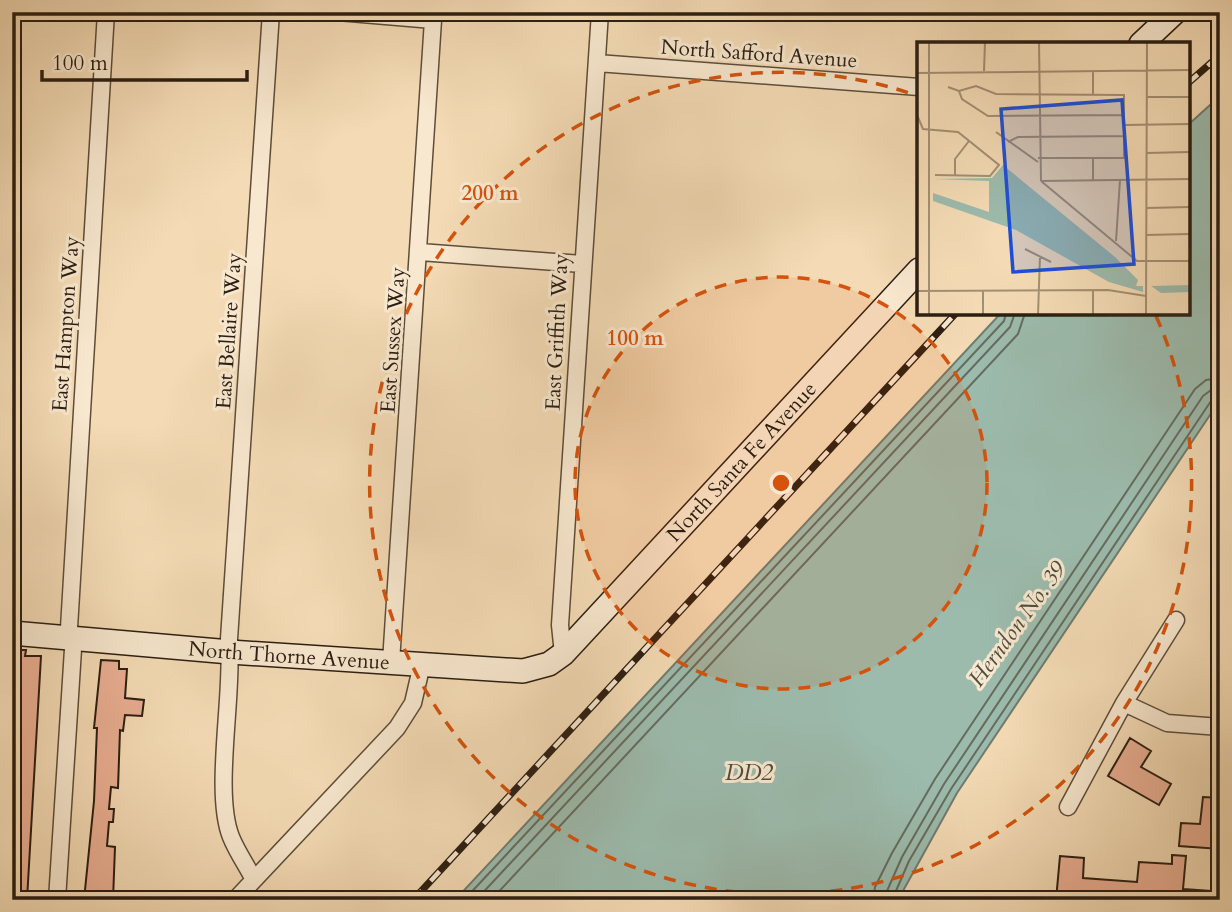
<svg xmlns="http://www.w3.org/2000/svg" width="1232" height="912" font-family="Cardo,serif">
	<style>
		.water { fill: #9cbbad; stroke: #6f7c6f; stroke-width: 2 }
		.lines { fill: none; stroke-linecap: round; stroke-linejoin: round }
		.shore { stroke: #646c5f; stroke-width: 2 }
		.building { fill: #e9ae92; stroke: #2b1e11; stroke-width: 2 }
		.street-casing { stroke: #5d4d3a; stroke-width: 19 }
		.secondary-casing { stroke: #2b1e11; stroke-width: 26 }
		.street { stroke: #f8e8cf; stroke-width: 16 }
		.secondary { stroke: #f8e8cf; stroke-width: 23 }
		.rail-casing { stroke: #2b1e11; stroke-width: 7 }
		.rail { stroke: #f8e8cf; stroke-width: 4.5; stroke-dasharray: 13; stroke-linecap: butt }
		.ring { fill: none; stroke: #d5530c; stroke-width: 3.5; stroke-dasharray: 12 9 }
		.labels { text-anchor: middle; dominant-baseline: central; stroke-width: 6; stroke-linejoin: round; paint-order: stroke }
		.street-label { font-size: 21px; fill: #2b1e11; stroke: #f8e8cf }
		.water-label { font-size: 23px; font-style: italic; fill: #4d4d40; stroke: #f8e8cf }
		.inset-road { fill: none; stroke: #a48f73; stroke-width: 2 }
		.view { fill: #1d4ed8; fill-opacity: 0.15; stroke: #1d4ed8; stroke-width: 3.5 }
		.inset-edge { fill: none; stroke: #2b1e11; stroke-width: 3.5 }
		.centre { fill: #d5530c; stroke: #f8e8cf; stroke-width: 3.5 }
		.ring-label { font-size: 21px; text-anchor: middle; font-weight: bold; fill: #d5530c; stroke: #f8e8cf; stroke-width: 6; stroke-linejoin: round; paint-order: stroke }
	</style>
	<rect width="100%" height="100%" fill="#f4dbb5"/>
	<filter id="stains"><feTurbulence type="fractalNoise" baseFrequency=".00286" numOctaves="4"/><feColorMatrix values="0 0 0 0 .2 0 0 0 0 .09 0 0 0 0 .02 0 0 0 .5 -.17"/></filter>
	<radialGradient id="worn" r=".72"><stop offset=".6" stop-color="#630" stop-opacity="0"/><stop offset="1" stop-color="#630" stop-opacity=".3"/></radialGradient>
	<path class="water" d="M1220,96V400L957,793L898,900H455L1001,313H1188V125Z"/>
	<g class="lines">
		<path class="shore" d="M464,900L1004,321L1006,313
			M476,900L1010,327L1015,313
			M491,900L1018,334L1025,313
			M873,900L875,887L892,853L935,779L1195,389L1206,380L1220,378
			M883,900L902,857L944,784L1203,396L1211,390L1220,388
			M892,900L909,861L951,789L1211,401L1220,397"/>
	</g>
	<path class="building" d="M12,650H26L25,656H41L27,900H12V707L13,701L18,702L20,676H12Z
		M101,660L119,661V669H127L125,698L144,700L142,716L125,715L123,731L120,730L118,788L111,787L109,809H114L113,822H109L107,846L115,847L113,900H84L94,801L97,728H94Z
		M1130,738L1151,751L1141,767L1171,784L1159,805L1108,776Z
		M1203,797L1220,798V849L1179,846L1181,823L1200,824Z
		M1172,855L1186,856L1183,889L1211,891V900H1056L1060,856L1084,858L1083,878L1137,882L1139,862L1172,864Z"/>
	<g class="lines">
		<g class="street-casing">
			<path id="street" d="M338,12L433,20L391,662
				M597,63L919,87
				M420,252L582,264
				M563,654L560,625L600,12
				M1124,703L1167,723L1220,727
				M1068,807L1124,703L1176,620
				M254,880C247,866 237,852 231,837C213,792 234,693 229,639L271,12
				M57,900L73,649L69,628L106,12
				M235,900L397,728L413,703L422,664"/>
		</g>
		<g class="secondary-casing">
			<g id="secondary">
				<path d="M1141,44L1175,12"/>
				<path id="s1" d="M12,633L230,652L523,671L549,664L563,654L919,270"/>
			</g>
		</g>
		<use href="#street" class="street"/>
		<use href="#secondary" class="secondary"/>
		<g class="rail-casing">
			<path id="rail" d="M1188,83L1220,55
				M413,900L956,313"/>
		</g>
		<use href="#rail" class="rail"/>
	</g>
	<circle cx="781" cy="483" r="206" fill="#d5530c" fill-opacity=".12"/>
	<g class="ring">
		<circle cx="781" cy="483" r="206"/>
		<path d="M1156 316A411 411 0 1 1 918 96"/>
	</g>
	<g class="labels">
		<g class="street-label">
			<text transform="translate(759 54) rotate(4)">North Safford Avenue</text>
			<text transform="translate(66 324) rotate(-86)">East Hampton Way</text>
			<text transform="translate(229 331) rotate(-86)">East Bellaire Way</text>
			<text transform="translate(557 332) rotate(-87)">East Griffith Way</text>
			<text transform="translate(393 340) rotate(-86)">East Sussex Way</text>
			<text stroke="none"><textPath href="#s1" startOffset="819">North Santa Fe Avenue</textPath></text>
			<text stroke="none"><textPath href="#s1" startOffset="278">North Thorne Avenue</textPath></text>
		</g>
		<g class="water-label">
			<text transform="translate(1017 624) rotate(-54)">Herndon No. 39</text>
			<text x="749" y="772">DD2</text>
		</g>
	</g>
	<g transform="translate(917 42)">
		<rect width="273" height="273" fill="#f4dbb5"/>
		<path d="M86,123L198,215L221,238L219,244H226V250L192,240L99,188L16,159V151L72,170V139L16,137L75,136ZM273,243V250L244,251L234,244Z" fill="#9cbbad"/>
		<path class="inset-road" d="M122,0L124,139M67,29L68,0M176,29V52M0,31L273,28M31,45L42,49L59,44L79,52L207,53V116H121M42,49L45,57L71,74L207,73M229,55H273M0,73L6,87L41,90L82,123L73,134L18,133M207,83L273,82M79,90L121,120M91,100L101,95L207,94M229,111L273,110M38,134V117L52,99M176,138V116M124,139L220,219H273M124,139L273,137M229,166L273,165M229,193L273,192M199,199L203,138M108,207L134,220M0,249L191,248L229,254M66,249V273M12,273V0M121,273L123,214M176,273V248M229,273L230,0"/>
		<path class="view" d="M205,58L217,222L96,230L84,67Z"/>
		<rect width="273" height="273" class="inset-edge"/>
	</g>
	<circle cx="781" cy="483" r="10" class="centre"/>
	<g class="ring-label">
		<text x="490" y="200">200 m</text>
		<text x="635" y="345">100 m</text>
	</g>
	<rect width="1232" height="912" fill="none" stroke="#f4dbb5" stroke-width="42"/>
	<rect x="14" y="14" width="1204" height="884" fill="none" stroke="#2b1e11" stroke-width="3.5"/>
	<rect x="21" y="21" width="1190" height="870" fill="none" stroke="#2b1e11" stroke-width="2"/>
	<path d="M42 70v10h205v-10" fill="none" stroke="#2b1e11" stroke-width="3.5"/>
	<text x="52" y="70" font-size="21" fill="#2b1e11" stroke="#f8e8cf" stroke-width="5" paint-order="stroke">100 m</text>
	<rect width="100%" height="100%" filter="url(#stains)"/>
	<rect width="100%" height="100%" fill="url(#worn)"/>
</svg>
